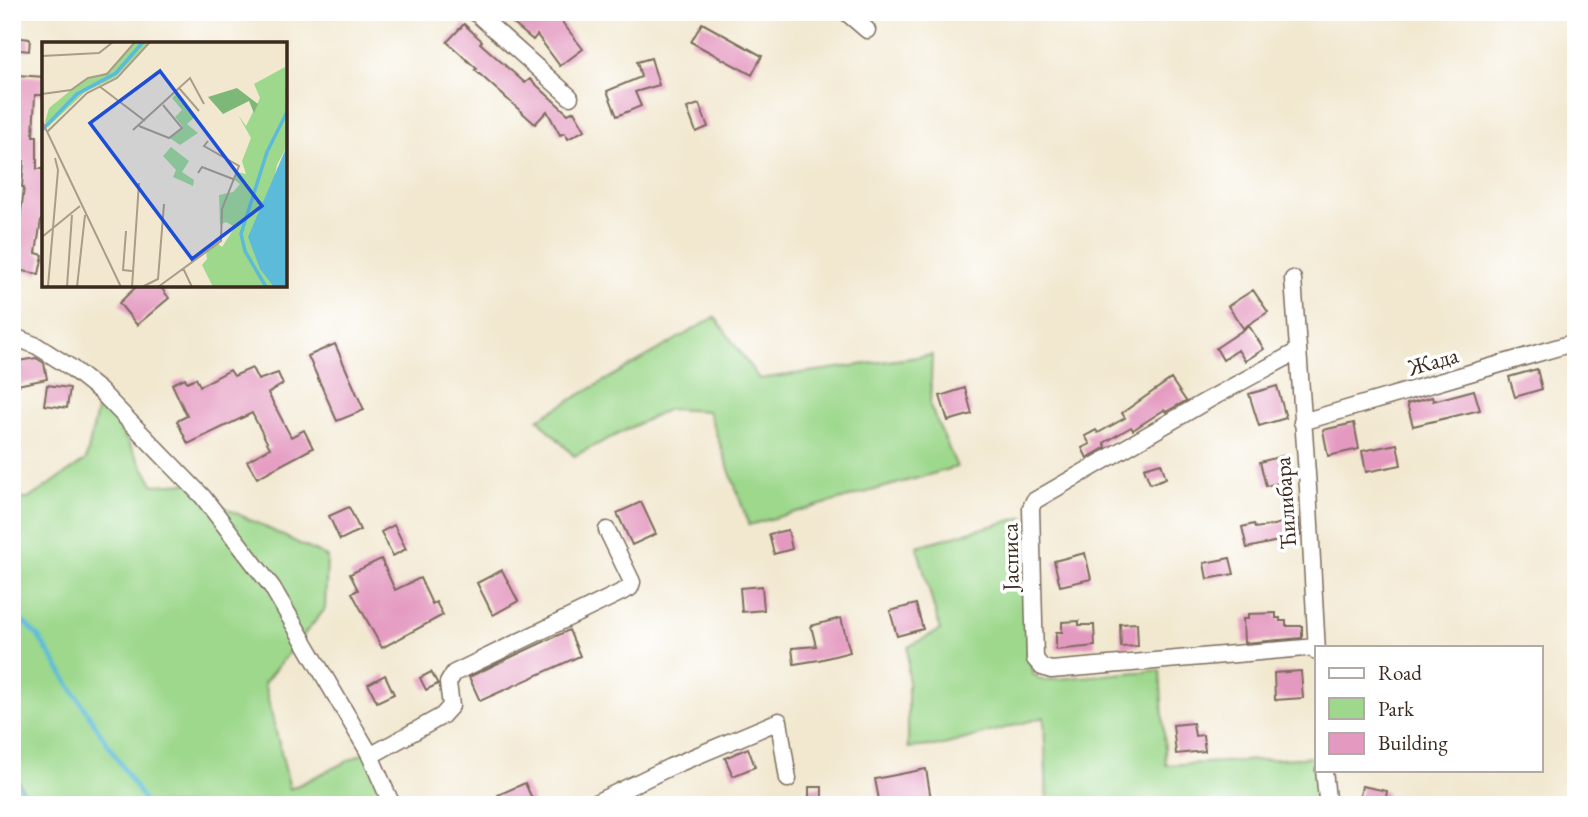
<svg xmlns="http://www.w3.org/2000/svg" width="1588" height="817" font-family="'EB Garamond',serif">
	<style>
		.green { fill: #9dd88c; stroke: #6c8155; stroke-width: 2 }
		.water { fill: #5bbbd9; stroke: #4b727c; stroke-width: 2 }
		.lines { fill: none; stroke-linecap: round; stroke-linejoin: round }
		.stream { stroke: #5bbbd9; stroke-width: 4.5 }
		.building { fill: #e499c0 }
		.minor-casing { stroke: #7b6c5c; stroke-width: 19 }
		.minor { stroke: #fff; stroke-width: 16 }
		.labels { text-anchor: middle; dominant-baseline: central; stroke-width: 7; stroke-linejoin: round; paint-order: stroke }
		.street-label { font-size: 23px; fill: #3b2a1e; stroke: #fff }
		.inset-river { fill: none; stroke: #5bbbd9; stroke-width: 3.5 }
		.inset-road { fill: none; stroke: #a99c89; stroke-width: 2 }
		.view { fill: #1d4ed8; fill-opacity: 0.15; stroke: #1d4ed8; stroke-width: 3.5 }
		.inset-edge { fill: none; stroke: #3b2a1e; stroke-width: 3.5 }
	</style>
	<rect width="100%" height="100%" fill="#fff"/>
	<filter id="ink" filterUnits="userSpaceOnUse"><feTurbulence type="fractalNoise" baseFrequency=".0143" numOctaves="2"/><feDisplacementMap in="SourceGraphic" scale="14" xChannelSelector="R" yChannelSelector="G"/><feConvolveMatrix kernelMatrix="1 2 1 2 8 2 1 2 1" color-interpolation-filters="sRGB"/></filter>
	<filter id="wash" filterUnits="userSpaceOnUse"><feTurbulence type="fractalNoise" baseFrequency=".00686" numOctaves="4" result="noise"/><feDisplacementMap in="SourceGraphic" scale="28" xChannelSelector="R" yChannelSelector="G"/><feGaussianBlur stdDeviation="1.57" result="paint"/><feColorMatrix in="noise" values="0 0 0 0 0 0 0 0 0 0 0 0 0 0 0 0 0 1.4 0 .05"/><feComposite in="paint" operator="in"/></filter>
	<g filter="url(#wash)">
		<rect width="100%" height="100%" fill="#f2e8d0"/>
		<path class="green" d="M715,317L759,379L932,355L930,406L957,467L749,525L708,411L668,409L574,456L538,419Z
			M100,397L154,485L189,483L203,497L327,557L325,609L264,683L290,789L368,751L392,805H32L12,771V499H28L86,460Z
			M1024,517L1029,650L1033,674L1041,680H1046L1160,670L1166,765L1317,757L1322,805H1047L1044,717L944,745L908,748V647L940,630L917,546Z"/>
		<path class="water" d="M12,771L32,805H12Z"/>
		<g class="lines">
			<path class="stream" d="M12,611L38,636L147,805"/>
		</g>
		<g id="blocks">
			<path class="building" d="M518,12H575L562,22L583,49L560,66L537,35L533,40L510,21Z
				M702,23L762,56L752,75L691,42Z
				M464,24L482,41L480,43L525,83L530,79L568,114L574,111L585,130L568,139L565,133L560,135L547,111L535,124L475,70L477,69L447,42Z
				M12,37L30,39L29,51L12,49Z
				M651,58L659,85L635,92L641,106L617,116L607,91L641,77L637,62Z
				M17,75L44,77V95H35L33,136H37V169H44V220H41L36,253L43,255L39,274L12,269V230L19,231L24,187H22L24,161H12V98H15Z
				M699,104L708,127L696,132L687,108Z
				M138,285H159L169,298L137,325L119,303Z
				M1253,290L1268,312L1243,328L1228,306Z
				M1249,326L1264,349L1245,361L1238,350L1223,360L1216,348Z
				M335,344L364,410L337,421L308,356Z
				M36,358L44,363L47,379L12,386V362Z
				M252,368L258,380L278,373L283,384L268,393L291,437L304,430L313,448L257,478L247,461L270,448L252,413L188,444L177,421L187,416L172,384L185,378L187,382L196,378L200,386L230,370L234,376Z
				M1537,369L1542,389L1515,397L1509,377Z
				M1171,379L1186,401L1166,412L1164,410L1133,430L1131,427L1104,443L1106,447L1087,458L1082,448L1090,444L1085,436L1096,430L1098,433L1125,418L1122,413Z
				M47,385L70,388L67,408L44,405Z
				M1277,386L1286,418L1259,426L1249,394Z
				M965,388L972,414L948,421L940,396Z
				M1474,390L1480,410L1413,426L1407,404L1432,397L1433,401Z
				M1354,423L1359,449L1328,456L1323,430Z
				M1397,444L1401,465L1366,472L1362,451Z
				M1282,456L1288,481L1266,486L1260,462Z
				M1161,463L1166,478L1150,484L1144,468Z
				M641,502L656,534L632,545L617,513Z
				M349,507L360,530L340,540L329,516Z
				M1299,519L1300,536L1247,548L1242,527L1254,524L1255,528L1269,526Z
				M394,525L406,549L393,556L381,532Z
				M788,530L792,549L774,554L769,534Z
				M1085,553L1091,579L1060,586L1054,561Z
				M1230,558L1234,574L1207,579L1204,563Z
				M381,559L395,590L420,578L432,604L436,602L443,615L382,648L352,593L358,590L350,574Z
				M502,570L518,601L493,615L477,583Z
				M762,586L764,610L742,612L740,588Z
				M916,604L923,629L897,636L890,611Z
				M1276,613V618H1280V621H1286V626H1302V638L1244,643L1243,619H1248V614Z
				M841,618L850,652L819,660L794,664L792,648L816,646L811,626Z
				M1079,621V625H1094L1095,646L1056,650V632H1062V622Z
				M1137,623L1138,646L1121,647L1120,624Z
				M569,630L580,656L480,701L469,677Z
				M1301,671L1303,698L1275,700L1274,673Z
				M431,672L438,684L426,690L420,678Z
				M385,675L394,694L377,702L368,684Z
				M1193,723L1195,736L1203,735L1205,751L1176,754L1173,725Z
				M748,748L755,767L733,776L725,758Z
				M926,769L932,805H880L875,779Z
				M525,783L535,805H502L498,795Z
				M1362,786L1387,791L1385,805H1358Z
				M809,787H822V805H809Z"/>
		</g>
	</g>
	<g filter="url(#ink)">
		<use href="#blocks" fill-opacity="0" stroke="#7b6c5c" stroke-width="2"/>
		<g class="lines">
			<g class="minor-casing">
				<path id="minor" d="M475,12L570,97
					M846,12L867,30
					M1293,279L1308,488L1317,652
					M12,336L37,346L70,367L100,391L203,497L272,587L368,751L392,805
					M1298,351L1208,400L1034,501L1031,508L1035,659L1042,667L1051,670L1316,647
					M1302,422L1576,342
					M370,756L442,716L451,706L448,683L454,673L630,588L632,582L607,530
					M1324,770L1327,799L1330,805
					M591,805L670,767L779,721L788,779"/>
			</g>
			<use href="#minor" class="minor"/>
		</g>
	</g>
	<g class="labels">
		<g class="street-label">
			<text transform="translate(1433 361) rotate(-16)">Жада</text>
			<text transform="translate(1285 503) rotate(-94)">Ћилибара</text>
			<text transform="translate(1010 557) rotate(-91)">Јасписа</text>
		</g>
	</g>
	<g transform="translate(42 42)">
		<rect width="245" height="245" fill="#f2e8d0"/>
		<path d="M93,0H107L74,35L43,50L6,85L3,80L7,66L40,39L69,29ZM243,25L245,104L235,123L216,214L232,245H171L160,223L165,217L164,209L175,201L180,205L193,185L184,180L178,183L177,153L191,150L198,142L191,137L195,130L204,132L200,119L209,96L196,73L204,84L218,56L212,42ZM135,51L154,74L145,82L156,91L138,103L128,96L141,85L133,75L140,68L130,56ZM129,105L147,119L140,130L152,138L151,144L131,135L134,128L121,114Z" fill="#9dd88c"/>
		<path d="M195,46L216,62L212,71L207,59L181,72L166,55Z" fill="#7eb878"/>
		<path d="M245,104V245H232L218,227L206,195Z" fill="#5bbbd9"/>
		<path class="inset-river" d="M0,88L35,52L74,31L101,0M224,245L203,209L199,192L225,110L245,70"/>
		<path class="inset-road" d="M0,14L57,11L71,0M57,44L103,79M137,46L157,69M0,52L29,48L46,36L65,32L93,0M0,79L79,245M97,84L127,96L140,86L121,63M91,88L148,36L162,62M5,90L45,51L75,36L108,0M156,131L160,125L191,137M84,189L81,228L90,229M0,195L38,164M141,226L150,245M6,244L16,128L13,116M25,245L30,173M35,245L43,173M90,245L97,141M100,245L116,237L122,162M116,245L179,199L180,167L197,124L162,104L166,99"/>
		<path class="view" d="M118,29L220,164L150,217L48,81Z"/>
		<rect width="245" height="245" class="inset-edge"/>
	</g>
	<rect width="1588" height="817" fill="none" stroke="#fff" stroke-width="42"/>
	<rect x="1315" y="646" width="228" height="126" fill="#ffffff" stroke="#b1aaa5" stroke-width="2"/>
	<rect x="1329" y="668" width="35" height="10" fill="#ffffff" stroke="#b1aaa5" stroke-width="2"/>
	<text x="1378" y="680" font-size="21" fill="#3b2a1e">Road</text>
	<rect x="1329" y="698" width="35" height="21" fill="#9dd88c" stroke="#b1aaa5" stroke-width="2"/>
	<text x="1378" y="716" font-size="21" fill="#3b2a1e">Park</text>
	<rect x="1329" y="733" width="35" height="21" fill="#e499c0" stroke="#b1aaa5" stroke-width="2"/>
	<text x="1378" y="750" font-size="21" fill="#3b2a1e">Building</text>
</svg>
